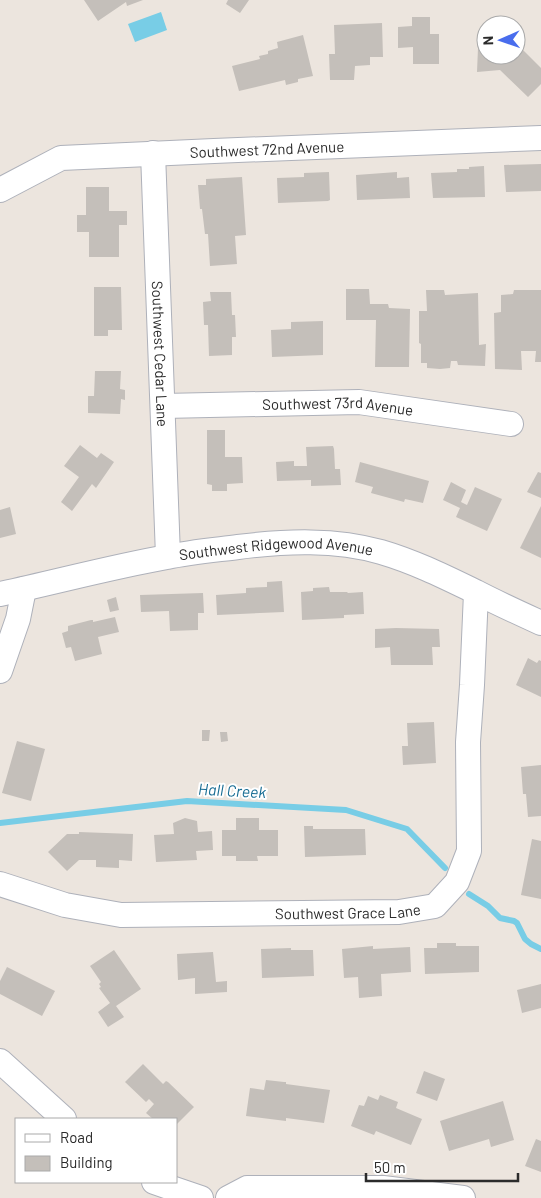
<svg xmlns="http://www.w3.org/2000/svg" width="541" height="1198" font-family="Barlow,sans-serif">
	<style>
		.water { fill: #78cde6 }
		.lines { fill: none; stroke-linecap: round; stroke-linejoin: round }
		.stream { stroke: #78cde6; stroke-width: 6 }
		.building { fill: #c4bfba }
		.street-casing { stroke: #aeb1ba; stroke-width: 26 }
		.street { stroke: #fff; stroke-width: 24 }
		.labels { text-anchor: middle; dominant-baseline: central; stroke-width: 4; stroke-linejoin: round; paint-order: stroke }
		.street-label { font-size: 15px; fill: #2b2b2b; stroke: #fff }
		.water-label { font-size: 16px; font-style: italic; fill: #176c93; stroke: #fff }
	</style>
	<rect width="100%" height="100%" fill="#ece5de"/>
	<path class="water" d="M161,12L167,30L135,42L128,24Z"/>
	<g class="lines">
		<path class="stream" d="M0,823L187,801L346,810L407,829L445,868
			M469,894L488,906L500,918L514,921L517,923L525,939L531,944L541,949"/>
	</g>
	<path class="building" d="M84,0H143L127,6L126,2L98,21Z
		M228,0H249L240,13L226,4Z
		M412,17H430V34H439V64H413V47L398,48V27L412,26Z
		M382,23L383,57H370V65L355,66L354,80H330L329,54H335L334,25Z
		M303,35L313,76L298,79V82L286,85L285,80L239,91L232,66L260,59L259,56L268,54V51L278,48L277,42Z
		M516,43L541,68V84L528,97L500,70L477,72L478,48H486V55H516Z
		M541,164V191L506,192L504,165Z
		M484,166L485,197L433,198L431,173L457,172V169H469V167Z
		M329,172L330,200L328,201L278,203L277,178L304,177V173Z
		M397,172V178L409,177L410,198L357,200L356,175Z
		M242,177L246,235L235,236L237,264L210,266L208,234H205L202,209H200L198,185H206V179Z
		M86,187H109V211H127V225H119V257H89V232H77V215H86Z
		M94,287H121L122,330H108V336H94Z
		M346,289H369L370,304H388L389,308L410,309L409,367H375L376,320H346Z
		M426,290H444L445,295L478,293L479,345L486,344L485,366L458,365L457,361H451L450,368L440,369L427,368V363H421V344L419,343V311H427Z
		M514,290H541V362H535L536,351H521L522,370L495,369L494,313L501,312V295L513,294Z
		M210,292H231L232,315H235L236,337H232V355L209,356L208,325H204L203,302L211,301Z
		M323,321V355L272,357L271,330L291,329V322Z
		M95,371H121L120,389L125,390V400L121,399L120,414L88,413V396H94Z
		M207,430H225V457H242L243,483L227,484V491H212V485L207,484Z
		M80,445L97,458L101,453L114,462L96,488L92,484L72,511L61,502L79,477L64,466Z
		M333,446L334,449L335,469H340L341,485L311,486V480L277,481L276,462L294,461V466H307L306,447Z
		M360,462L429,481L423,503L405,499L404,502L371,493L373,487L355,482Z
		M538,472L541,473V498L527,492Z
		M451,482L466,490L461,502L467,505L475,487L502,499L487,531L456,517L460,508L443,500Z
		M541,506V558L520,548Z
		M10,507L16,534L0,538V510Z
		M282,581L284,612L217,615L216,595L246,593V588L267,587V582Z
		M329,587L330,592H347L348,593L363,592L364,614L344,615V618L302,620L301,592L313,591V588Z
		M203,593L204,613H198V630L170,631L169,611L141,612L140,595Z
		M116,597L119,610L110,612L107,600Z
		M115,617L119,632L98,637L102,654L75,661L71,647L66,648L62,633L68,631V626L91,620H93V622Z
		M396,628L439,629L440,647H432L433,665H391L390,647L375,648V629Z
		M528,658L537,663L539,660L541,661V697L516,685Z
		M434,722L436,763L403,765L402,746H408L407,723Z
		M202,730H210L209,741H202Z
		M220,732H227L228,741L221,742Z
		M17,741L45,749L31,801L2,793Z
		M541,765V816L528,817L526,794H523L521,767Z
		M185,818L197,821L198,832L212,831L213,850L196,851L197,860L156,862L154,835L174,834L173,823Z
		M236,818H259V830H278V856H257L258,861H236V856H222V830H236Z
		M304,826H313V829H365L366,855L305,857Z
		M79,832L133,834L132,861L119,860V868L96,867V860H79L67,871L48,852L67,834H79Z
		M532,839L541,841V899L521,895Z
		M437,943H456V946H479V972L425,974L424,948H437Z
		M373,946V949L410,947L411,972L381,974L382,996L359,998L358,977L344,978L342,949Z
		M291,948V950H313L314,976L262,978L261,949Z
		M114,950L141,989L116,1006L124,1017L108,1027L98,1012L110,1003L99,988L101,987L99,984L101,982L90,966Z
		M213,952L216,982L227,981V992L195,994V978L178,980L177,954Z
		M7,967L55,991L42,1016L0,994V981Z
		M541,984V1008L522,1013L517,990Z
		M143,1064L163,1084L166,1081L168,1082L194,1107L176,1125V1119H153L146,1113L154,1104L149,1099L146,1102L125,1082Z
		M424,1071L445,1079L437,1101L416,1093Z
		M266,1080L284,1082H286V1084L330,1090L324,1123L286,1118V1121L246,1116L250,1088L264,1090Z
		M380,1095L398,1102L396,1108L422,1119L411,1145L376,1131L374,1135L351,1126L359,1105L364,1106L368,1096L378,1100Z
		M503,1101L514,1140L491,1147L489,1139L449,1151L440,1121Z
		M536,1139L541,1141V1172L525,1166Z"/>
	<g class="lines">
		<g class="street-casing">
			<g id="street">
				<path id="s1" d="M153,153L168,556"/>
				<path id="s2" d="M0,190L61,158L214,151L541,138"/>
				<path id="s3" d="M163,406L359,402L511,424"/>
				<path id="s4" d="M0,594C56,582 111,567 167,557C190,552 214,550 238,547C286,541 335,539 381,552C415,562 445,577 476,592C497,603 519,613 541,623"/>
				<path d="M0,671L18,619L24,589"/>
				<path id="s5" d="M0,884L65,905L121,915L399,912L435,906L457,882L469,851L468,742L472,685L476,593"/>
				<path d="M0,1061L64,1119"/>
				<path d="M154,1182L201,1198"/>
				<path d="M228,1198L247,1188H383L463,1198"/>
			</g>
		</g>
		<use href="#street" class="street"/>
	</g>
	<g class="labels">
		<g class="street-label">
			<text stroke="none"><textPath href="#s2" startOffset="275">Southwest 72nd Avenue</textPath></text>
			<text stroke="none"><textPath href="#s1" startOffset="201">Southwest Cedar Lane</textPath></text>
			<text stroke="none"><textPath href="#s3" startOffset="175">Southwest 73rd Avenue</textPath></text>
			<text stroke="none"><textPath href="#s4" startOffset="281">Southwest Ridgewood Avenue</textPath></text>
			<text stroke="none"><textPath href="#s5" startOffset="352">Southwest Grace Lane</textPath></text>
		</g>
		<g class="water-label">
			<text transform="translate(232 790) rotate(3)">Hall Creek</text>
		</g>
	</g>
	<rect x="15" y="1118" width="162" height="65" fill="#ffffff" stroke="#aaaaaa"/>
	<rect x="25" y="1134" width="25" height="8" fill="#ffffff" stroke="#aaaaaa"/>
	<text x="60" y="1143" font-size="15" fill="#2b2b2b">Road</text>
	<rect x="25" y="1156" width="25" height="15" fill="#c4bfba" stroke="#aaaaaa"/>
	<text x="60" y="1168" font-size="15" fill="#2b2b2b">Building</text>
	<g transform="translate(501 40) rotate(268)"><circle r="24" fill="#ffffff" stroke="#aaaaaa"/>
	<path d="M0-4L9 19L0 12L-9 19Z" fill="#496ded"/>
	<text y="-8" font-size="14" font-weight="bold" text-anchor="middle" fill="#2b2b2b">N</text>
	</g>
	<path d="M366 1173v8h152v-8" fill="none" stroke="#2b2b2b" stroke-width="2.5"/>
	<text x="374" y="1173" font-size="15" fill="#2b2b2b" stroke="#ffffff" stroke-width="4" paint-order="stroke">50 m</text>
</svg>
